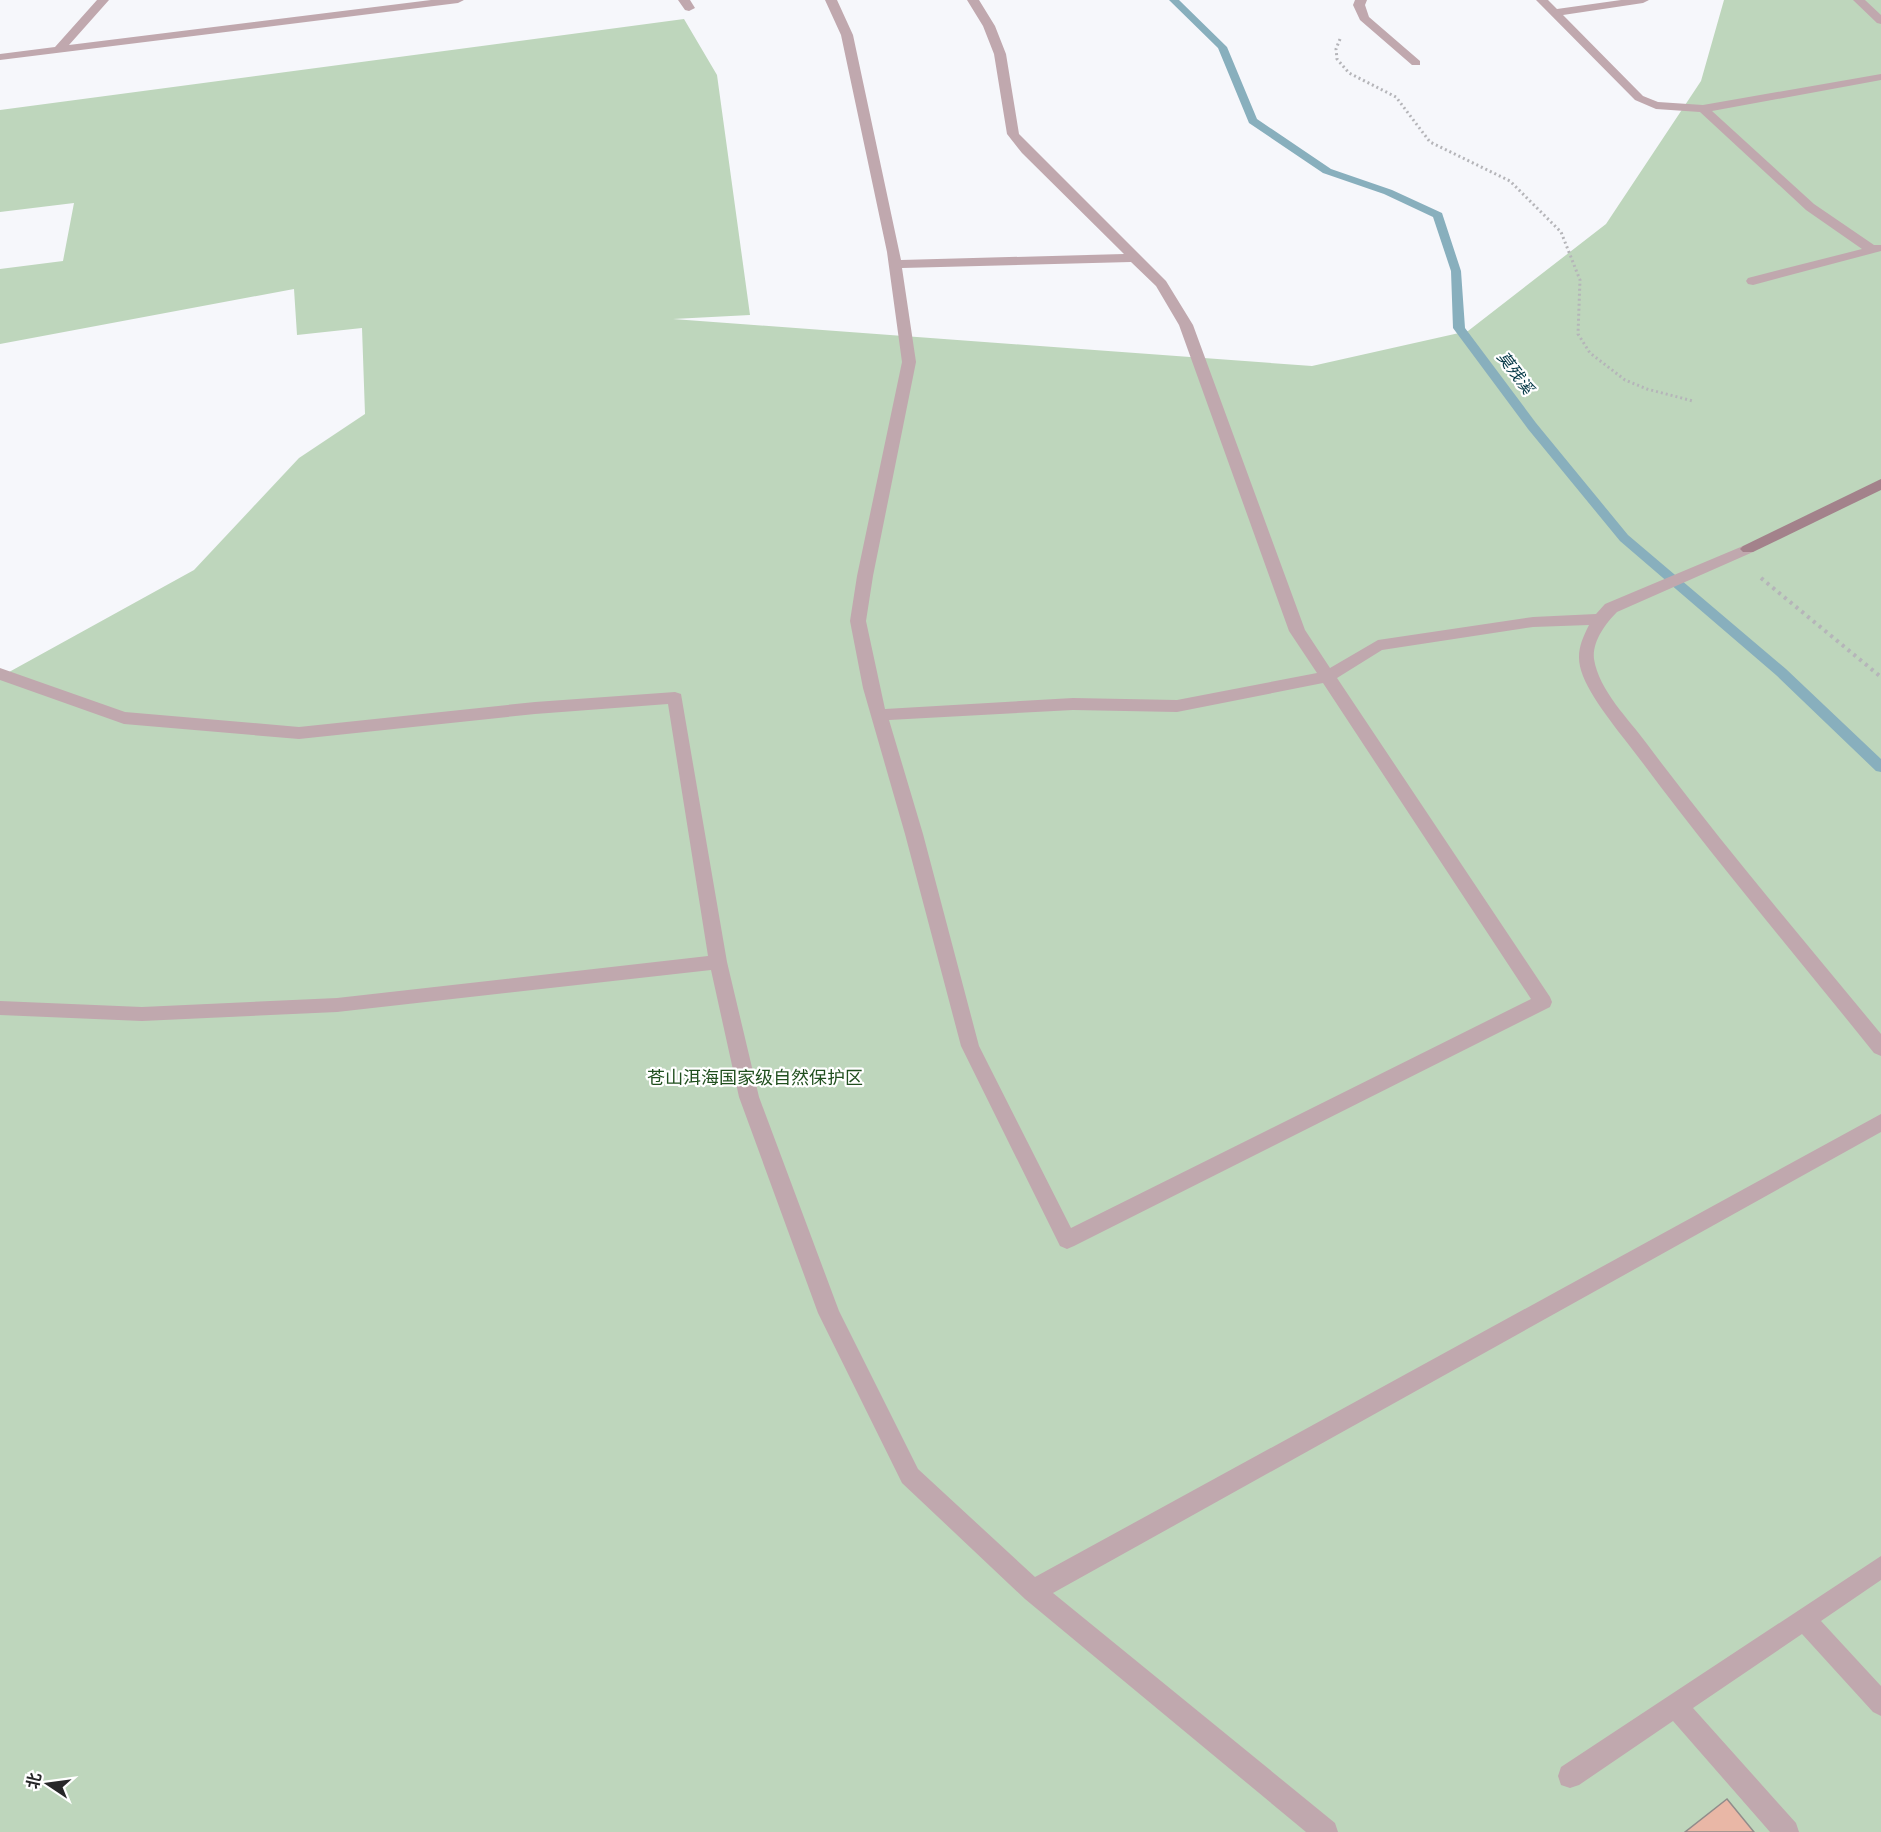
<svg xmlns="http://www.w3.org/2000/svg" width="1881" height="1832" font-family="'Alegreya Sans','Noto Sans SC',sans-serif">
	<style>
		.green { fill: #bed6bc }
		.lines { fill: none; stroke-linecap: round; stroke-linejoin: round }
		.stream { fill: #88afbd; fill-rule: evenodd }
		.building { fill: #e9b7a6; stroke: #918c8b; stroke-width: 1.5 }
		.path-far1 { stroke: #b5b5b9; stroke-width: 3; stroke-dasharray: 2 3; stroke-linecap: butt }
		.path { stroke: #b5b5b9; stroke-width: 4; stroke-dasharray: 3 4.5; stroke-linecap: butt }
		.lane { fill: #c0a8ae; fill-rule: evenodd }
		.street { fill: #c0a8ae; fill-rule: evenodd }
		.secondary { fill: #a3828b; fill-rule: evenodd }
		.labels { text-anchor: middle; dominant-baseline: central; stroke-width: 4.5; stroke-linejoin: round; paint-order: stroke }
		.far-water-label { font-size: 16px; font-style: italic; fill: #043846; stroke: #fff }
		.park-label { font-size: 18px; fill: #204f1e; stroke: #fff }
	</style>
	<rect width="100%" height="100%" fill="#f6f7fb"/>
	<path class="green" d="M1724,0H1881V1832H0V677L194,570L299,458L365,414L362,328L297,335L294,289L0,344V269L63,261L74,203L0,212V110L684,19L717,75L750,315L673,319L1312,366L1468,331L1606,224L1701,81Z"/>
	<g class="lines">
		<path class="stream" d="M1169,0H1179L1227,47L1257,119L1331,169L1392,190L1442,213L1461,271L1465,328L1536,423L1628,535L1786,669L1881,759V772L1876,771L1776,675L1620,541L1528,429L1453,328L1451,271L1433,217L1384,194L1323,173L1249,123L1218,48Z"/>
	</g>
	<path class="building" d="M1727,1799L1754,1832H1685Z"/>
	<g class="lines">
		<path class="path-far1" d="M1340,39L1336,49L1337,59L1349,73L1396,97L1430,142L1510,181L1561,232L1580,280L1578,334L1590,353L1625,380L1647,389L1693,401"/>
		<path class="path" d="M1761,578L1881,677"/>
		<path class="lane" d="M1881,1556V1580L1821,1621L1881,1686V1716L1873,1712L1802,1634L1693,1708L1796,1823L1799,1832H1770L1673,1721L1579,1785L1570,1788L1561,1785L1558,1776L1561,1767Z"/>
		<path class="street" d="M97,0H109L69,45L431,0H464L458,3L0,60V54L55,47Z
			M678,0H690L695,8L689,11L685,10Z
			M825,0H837L853,35L901,260L1124,254L1022,153L1007,134L994,54L983,26L967,0H979L995,26L1006,54L1019,134L1166,281L1193,325L1305,630L1330,668L1378,640L1533,617L1596,614L1605,604L1743,546H1753L1756,549L1753,552L1617,612C1605,624 1592,642 1594,659C1599,691 1629,719 1647,744C1721,843 1802,938 1881,1034V1056L1874,1053C1798,958 1718,864 1645,766C1627,741 1594,704 1583,676C1575,656 1580,643 1589,625L1533,627L1382,650L1337,678L1550,997L1552,1002L1550,1007L1074,1246L1067,1249L1060,1246L961,1046L905,834L863,688L850,621L857,576L902,362L887,252L841,35ZM1131,262L1156,286L1179,325L1289,631L1317,673L1177,700L1073,698L885,709L866,621L873,576L916,362L902,268ZM1323,683L1531,999L1071,1228L979,1046L923,834L889,720L1073,710L1177,712Z
			M1355,0H1367L1365,5L1369,17L1420,61V65H1412L1360,20L1353,5Z
			M1536,0H1548L1557,9L1621,0H1649L1643,3L1563,15L1643,96L1658,102L1703,105L1881,74V80L1712,111L1814,204L1874,245H1881V251L1753,285L1748,284L1746,281L1748,278L1862,249L1806,210L1700,112L1656,109L1635,100Z
			M1853,0H1865L1881,15V24L1877,23Z
			M0,668L125,712L299,727L535,702L675,692L681,694L727,962L759,1097L839,1311L918,1469L1035,1577L1881,1114V1132L1053,1593L1335,1823L1338,1832H1306L1025,1599L902,1483L818,1313L739,1097L711,970L337,1012L142,1021L0,1015V1001L142,1007L337,998L708,956L668,704L535,714L299,739L124,724L0,680Z"/>
		<path class="secondary" d="M1881,479V490L1753,552H1743L1740,549L1743,546Z"/>
	</g>
	<g class="labels">
		<g class="far-water-label">
			<text transform="translate(1515 373) rotate(53)">莫残溪</text>
		</g>
		<g class="park-label">
			<text x="755" y="1079">苍山洱海国家级自然保护区</text>
		</g>
	</g>
	<g transform="translate(48 1784) rotate(283)" stroke="#ffffff" stroke-width="4.5" paint-order="stroke">
	<path d="M0-4.5L10 22L0 15L-10 22Z" fill="#272729"/>
	<text y="-9" font-size="16" font-weight="bold" text-anchor="middle" fill="#272729">北</text>
	</g>
</svg>
